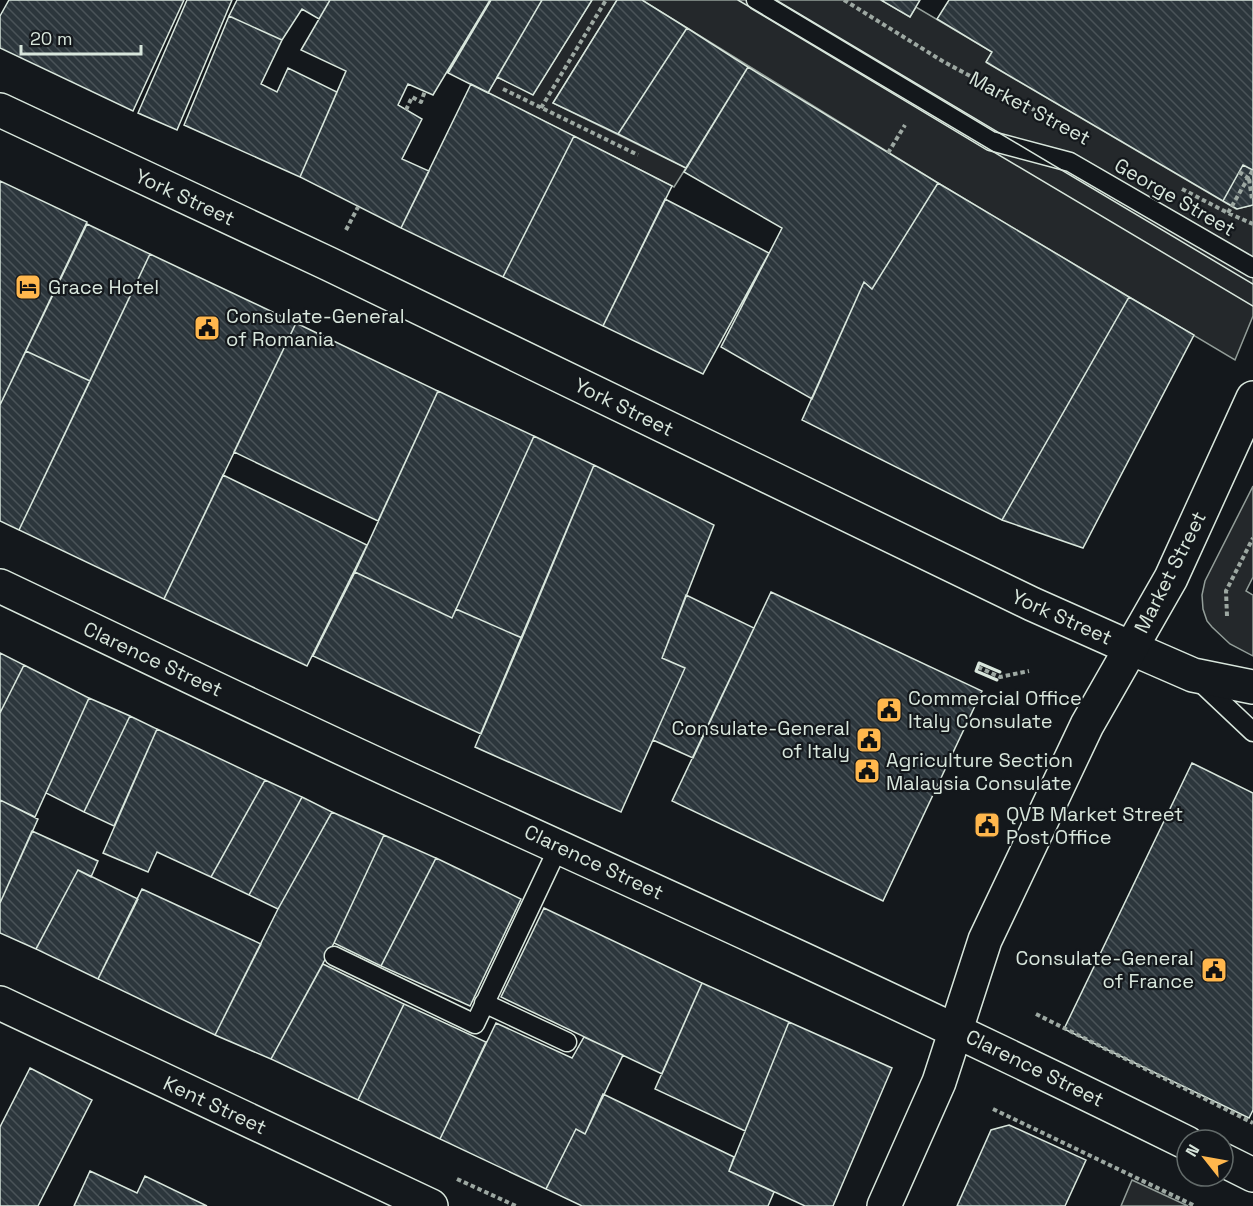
<svg xmlns="http://www.w3.org/2000/svg" width="1253" height="1206" font-family="'Space Grotesk',sans-serif">
	<style>
		.parking { fill: #24282b; stroke: #939e99; stroke-width: 1.5 }
		.building { fill: url(#building-back-hatch); stroke: #d8e6dc; stroke-width: 1.5 }
		.lines { fill: none; stroke-linecap: round; stroke-linejoin: round }
		.lane-casing { stroke: #d8e6dc; stroke-width: 21 }
		.street-casing { stroke: #d8e6dc; stroke-width: 36 }
		.secondary-casing { stroke: #d8e6dc; stroke-width: 36 }
		.path { stroke: #9da8a2; stroke-width: 4; stroke-dasharray: 4.5 3; stroke-linecap: butt }
		.lane { stroke: #14181c; stroke-width: 18 }
		.street { stroke: #14181c; stroke-width: 33 }
		.secondary { stroke: #14181c; stroke-width: 33 }
		.tram { stroke: #d8e6dc; stroke-width: 1.5 }
		.wall { stroke: #d8e6dc; stroke-width: 3 }
		.labels { text-anchor: middle; dominant-baseline: central; stroke-width: 4.5; stroke-linejoin: round; paint-order: stroke }
		.street-label { font-size: 20px; fill: #d8e6dc; stroke: #14181c }
		.poi-label { font-size: 20px; fill: #d8e6dc; stroke: #14181c; text-anchor: start }
	</style>
	<defs>
		<pattern id="building-back-hatch" width="6" height="6" patternUnits="userSpaceOnUse" patternTransform="scale(1.5)"><rect width="6" height="6" fill="#2c363c"/><path d="M-1 5l2 2M0 0l6 6M5-1l2 2" fill="none" stroke="#4a5358"/></pattern>
	</defs>
	<rect width="100%" height="100%" fill="#14181c"/>
	<path class="parking" d="M592,0H617L553,103L686,168L674,187L488,93L497,77L533,94Z
		M642,0H881L910,17L916,7L992,52L987,63L1236,209L1253,205V316L1235,360L938,183Z
		M1253,486V577L1246,591L1253,595V656L1230,644L1212,627L1207,621L1203,609L1202,595L1205,581Z
		M1132,1180L1188,1206H1121Z"/>
	<path class="building" d="M9,0H184L133,111L0,48V16Z
		M187,0H232L177,130L138,113Z
		M237,0H330L319,19L302,9L282,40L229,16Z
		M330,0H490L433,95L408,84L398,105L422,119L402,159L429,171L401,228L300,177L346,71L301,50Z
		M491,0H542L488,93L448,73Z
		M542,0H592L533,95L497,77Z
		M617,0H642L687,28L618,134L553,103Z
		M881,0H920L910,17Z
		M949,0H1253V170L1243,165L1223,201L986,62L992,52L937,19Z
		M229,16L282,40L261,84L277,92L288,68L337,92L300,177L184,125Z
		M687,28L748,67L686,168L618,134Z
		M748,67L938,183L872,289L864,282L812,399L721,347L782,228L684,172Z
		M471,84L574,136L503,277L401,228Z
		M574,136L672,186L603,326L503,277Z
		M1243,165L1253,170V205L1237,209L1223,201Z
		M0,181L87,222L0,405Z
		M938,183L1129,297L1002,520L802,420L864,282L872,289Z
		M665,199L769,253L703,374L603,326Z
		M87,224L150,254L90,381L26,351Z
		M150,254L296,323L164,599L19,530Z
		M1129,297L1194,335L1083,548L1002,520Z
		M296,323L438,391L378,521L234,452Z
		M26,351L90,381L19,530L0,521V405Z
		M438,391L534,436L452,618L355,572Z
		M534,436L594,465L522,638L456,609Z
		M594,465L714,525L662,658L685,668L621,812L475,747Z
		M223,475L367,545L307,666L164,599Z
		M355,572L452,618L456,609L522,638L481,734L313,656Z
		M771,592L982,691L883,901L672,801Z
		M686,595L754,628L693,758L653,740L685,668L662,658Z
		M0,653L24,665L0,713Z
		M24,665L89,698L35,817L0,800V713Z
		M89,698L130,716L84,812L46,793Z
		M130,716L157,729L114,826L84,812Z
		M157,729L265,780L211,877L157,852L148,872L103,853Z
		M1192,763L1253,793V1110L1249,1118L1064,1029Z
		M265,780L302,797L249,895L211,877Z
		M302,797L332,812L278,909L249,895Z
		M0,800L38,819L0,903Z
		M332,812L384,835L334,943L271,1059L215,1035L278,909Z
		M32,831L98,861L91,877L78,870L36,949L0,933V903Z
		M384,835L436,858L381,966L334,943Z
		M436,858L521,899L470,1006L381,966Z
		M78,870L138,899L98,979L36,949Z
		M142,889L261,944L215,1035L98,979Z
		M544,908L702,983L662,1074L501,997Z
		M323,964L404,1004L358,1100L271,1059Z
		M702,983L789,1022L745,1131L655,1089Z
		M404,1004L486,1042L440,1139L358,1100Z
		M789,1022L892,1068L833,1206H805L729,1171Z
		M496,1023L572,1058L584,1037L623,1055L585,1134L576,1129L546,1189L440,1139Z
		M30,1068L92,1100L38,1206H0V1127Z
		M603,1094L734,1157L729,1171L774,1192L768,1206H582L546,1189L576,1129L585,1134Z
		M1009,1125L1086,1160L1065,1206H957L991,1130Z
		M90,1171L137,1193L145,1176L207,1206H74Z"/>
	<g class="lines">
		<g class="lane-casing">
			<path id="lane" d="M756,0L991,141L1070,162L1253,268
				M1199,681L1253,732
				M334,956L475,1024L559,846
				M484,1003L567,1042"/>
		</g>
		<g class="street-casing">
			<path id="street" d="M1131,648L1193,675L1253,687"/>
		</g>
		<g class="secondary-casing">
			<path id="secondary" d="M0,110L329,264L1032,604L1131,648
				M0,586C137,651 273,717 411,780C671,898 931,1016 1187,1143
				M0,1003L431,1206
				M1223,1160L1253,1175
				M884,1206L939,1082L985,940L1087,725L1171,578L1253,398"/>
		</g>
		<path class="path" d="M844,0L944,62L1070,129
			M503,89L638,155
			M541,108L606,0
			M406,110L412,97L421,102L425,91
			M888,153L905,125
			M1239,172L1248,178L1253,170
			M1249,179L1252,199
			M1182,189L1228,213L1253,224
			M1228,213L1248,178L1253,180
			M346,230L358,207
			M1227,616L1226,591L1253,538
			M978,667L1000,677L1029,671
			M1036,1014L1253,1123
			M993,1109L1195,1206
			M457,1179L516,1206"/>
		<use href="#lane" class="lane"/>
		<use href="#street" class="street"/>
		<use href="#secondary" class="secondary"/>
		<path class="tram" d="M738,0L1253,306
			M776,0L1253,284"/>
		<path class="wall" d="M997,680L976,671L979,663L1000,672"/>
	</g>
	<defs>
		<g id="hotel-square" transform="scale(1.35)"><rect x="-9" y="-9" width="18" height="18" rx="4" fill="#ffb74d" stroke="#14181c"/><path d="M-6-4.5h1.5V1H6V5H4.5V3h-9V5H-6ZM-4 0a1.8 1.8 0 1 1 3.6 0ZM.5 0V-2.5h3Q6-2.5 6 0Z" fill="#111"/></g>
		<g id="civic-square" transform="scale(1.35)"><rect x="-9" y="-9" width="18" height="18" rx="4" fill="#ffb74d" stroke="#14181c"/><path d="M-.6-6.5H3V-4.5H.6V-3L4-1V1h2V6H-6V1h2V-1L-.6-3ZM-1.2 2.5V6h2.4V2.5Z" fill="#111"/></g>
	</defs>
	<g fill-rule="evenodd">
		<use href="#hotel-square" x="28" y="287"/>
		<use href="#civic-square" x="207" y="328"/>
		<use href="#civic-square" x="889" y="710"/>
		<use href="#civic-square" x="869" y="740"/>
		<use href="#civic-square" x="867" y="771"/>
		<use href="#civic-square" x="987" y="825"/>
		<use href="#civic-square" x="1214" y="970"/>
	</g>
	<g class="labels">
		<g class="street-label">
			<text transform="translate(1030 108) rotate(28)">Market Street</text>
			<text transform="translate(185 197) rotate(25)">York Street</text>
			<text transform="translate(1175 197) rotate(30)">George Street</text>
			<text transform="translate(624 407) rotate(26)">York Street</text>
			<text transform="translate(1170 572) rotate(-63)">Market Street</text>
			<text transform="translate(1062 617) rotate(24)">York Street</text>
			<text transform="translate(153 659) rotate(25)">Clarence Street</text>
			<text transform="translate(594 862) rotate(25)">Clarence Street</text>
			<text transform="translate(1035 1068) rotate(26)">Clarence Street</text>
			<text transform="translate(215 1105) rotate(25)">Kent Street</text>
		</g>
		<g class="poi-label">
			<text x="48" y="287">Grace Hotel</text>
			<text x="226" y="316">Consulate-General<tspan x="226" dy="23">of Romania</tspan></text>
			<text x="908" y="698">Commercial Office<tspan x="908" dy="23">Italy Consulate</tspan></text>
			<text x="850" y="728" text-anchor="end">Consulate-General<tspan x="850" dy="23">of Italy</tspan></text>
			<text x="886" y="760">Agriculture Section<tspan x="886" dy="23">Malaysia Consulate</tspan></text>
			<text x="1006" y="814">QVB Market Street<tspan x="1006" dy="23">Post Office</tspan></text>
			<text x="1194" y="958" text-anchor="end">Consulate-General<tspan x="1194" dy="23">of France</tspan></text>
		</g>
	</g>
	<g transform="translate(1205 1158) rotate(301)"><circle r="28" fill="#14181c" stroke="#626a69" stroke-width="1.5"/>
	<path d="M0-4.5L10 22L0 15L-10 22Z" fill="#ffb74d"/>
	<text y="-9" font-size="16" font-weight="bold" text-anchor="middle" fill="#d8e6dc">N</text>
	</g>
	<path d="M21 45v9h120v-9" fill="none" stroke="#d8e6dc" stroke-width="3"/>
	<text x="30" y="45" font-size="18" fill="#d8e6dc" stroke="#14181c" stroke-width="4.5" paint-order="stroke">20 m</text>
</svg>
